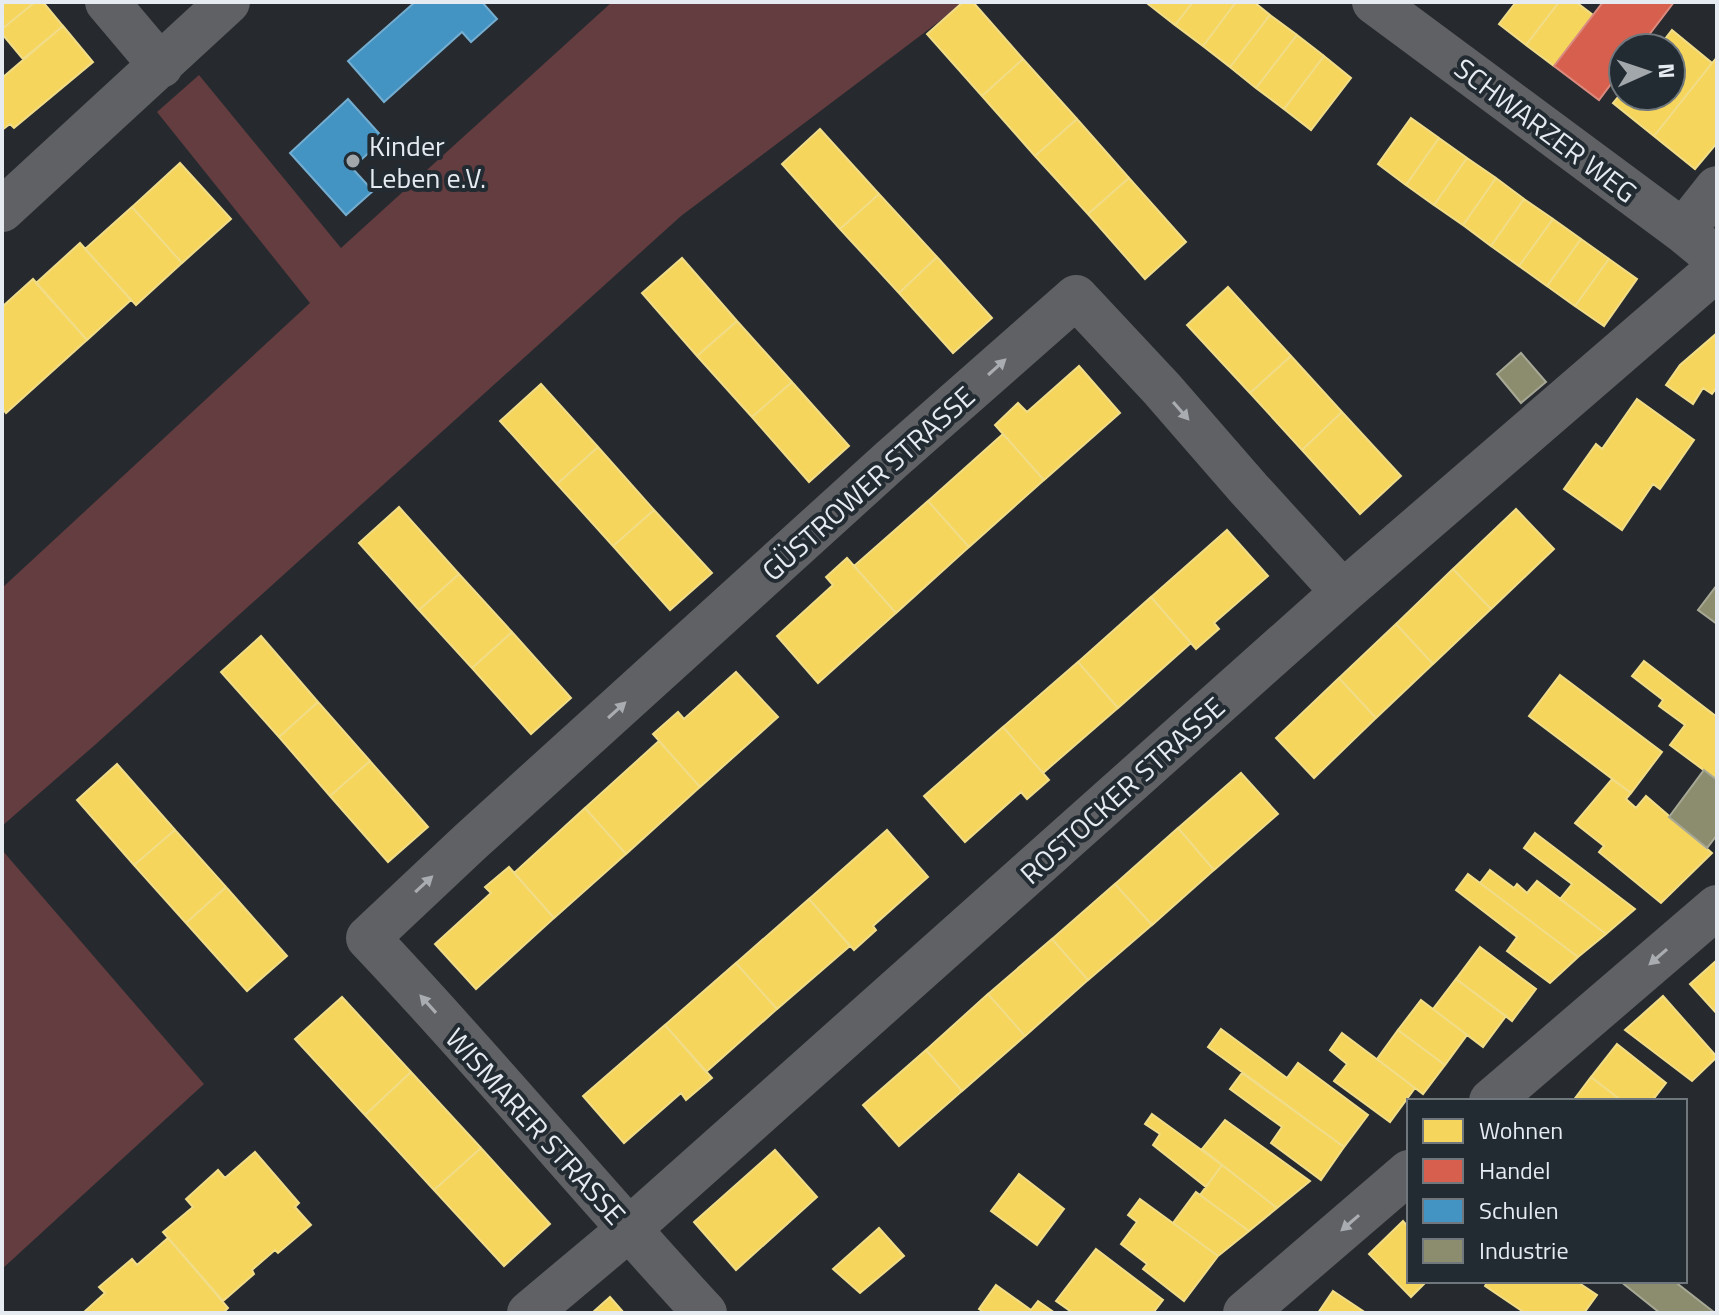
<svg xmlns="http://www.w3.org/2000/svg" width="1719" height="1315" font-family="'Titillium Web',sans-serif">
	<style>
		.green { fill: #633d40 }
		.homes { fill: #f6d55c; stroke: #f1dc88; stroke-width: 2 }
		.shops { fill: #d6604d; stroke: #da8a7e; stroke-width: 2 }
		.schools { fill: #4393c3; stroke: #74add0; stroke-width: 2 }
		.industry { fill: #8c8c6e; stroke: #a7a895; stroke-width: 2 }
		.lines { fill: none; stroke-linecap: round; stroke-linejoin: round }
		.minor { stroke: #606164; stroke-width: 44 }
		.oneway { fill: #a9adb1 }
		.poi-dot { fill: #a2a7ac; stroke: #222b32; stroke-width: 3 }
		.labels { text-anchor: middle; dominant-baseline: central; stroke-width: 8; stroke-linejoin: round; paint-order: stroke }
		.street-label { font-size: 28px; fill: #e5ebf0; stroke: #222b32 }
		.poi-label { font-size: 28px; fill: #e5ebf0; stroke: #222b32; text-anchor: start }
	</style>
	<rect width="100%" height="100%" fill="#262a2e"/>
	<path class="green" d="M612,2H965L681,216L96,744L2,826V588L310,303L157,112L199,75L341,248Z
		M2,850L204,1084L2,1269Z"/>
	<path class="homes" d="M2,2H35L2,29Z
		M35,2H43L63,26L23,59L2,34V29Z
		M963,2H973L1023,59L982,96L927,34Z
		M1150,2H1193L1175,25L1148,4Z
		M1193,2H1236L1203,46L1175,25Z
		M1236,2H1254L1270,15L1230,67L1203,46Z
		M1516,2H1559L1526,45L1499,24Z
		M1559,2H1576L1593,15L1554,66L1526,45Z
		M1270,15L1297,35L1256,88L1230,67Z
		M63,26L93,62L14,128L10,124L2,130V78Z
		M1672,30L1712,63L1654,136L1613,103L1623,91V96H1671V48H1658Z
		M1297,35L1324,56L1284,109L1256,88Z
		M1324,56L1351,78L1311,130L1284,109Z
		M1717,57V143L1695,169L1654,136Z
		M1023,59L1077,119L1035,156L982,96Z
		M1411,118L1439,138L1406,185L1378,164Z
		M1077,119L1129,178L1088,214L1035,156Z
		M820,129L879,194L840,229L782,164Z
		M1439,138L1467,158L1434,205L1406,185Z
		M1467,158L1496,178L1463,225L1434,205Z
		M180,163L231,219L182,263L132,207Z
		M1129,178L1186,242L1145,279L1088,214Z
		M1496,178L1524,199L1491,246L1463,225Z
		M879,194L937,257L899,293L840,229Z
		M1524,199L1553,219L1519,266L1491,246Z
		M132,207L182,263L136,305L85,249Z
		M1553,219L1581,239L1547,286L1519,266Z
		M1581,239L1609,259L1575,306L1547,286Z
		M80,243L131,300L87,340L36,283Z
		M937,257L992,318L953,353L899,293Z
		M682,258L737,321L697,356L642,293Z
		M1609,259L1637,279L1604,326L1575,306Z
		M33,279L87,340L6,413L2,408V307Z
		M1228,287L1291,356L1250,393L1187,325Z
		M737,321L792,382L752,417L697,356Z
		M1717,333V387L1712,394L1703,388L1693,404L1666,385L1680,365Z
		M1291,356L1342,412L1302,450L1250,393Z
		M1079,366L1120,413L1044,480L995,425L1018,403L1027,412Z
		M792,382L849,446L809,482L752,417Z
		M541,384L598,447L557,484L500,421Z
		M1637,399L1694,440L1660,489L1653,484L1622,530L1564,489L1596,444L1602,449Z
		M1342,412L1401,476L1360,514L1302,450Z
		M1003,434L1044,480L969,547L928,501Z
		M598,447L654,510L613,546L557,484Z
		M928,501L969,547L896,613L854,566Z
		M399,507L459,574L419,610L359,543Z
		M1516,509L1554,549L1491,609L1453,569Z
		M654,510L712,573L670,610L613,546Z
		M1227,530L1268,576L1214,623L1219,629L1196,649L1151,597Z
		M847,558L896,613L818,683L777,636L833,585L826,577Z
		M1453,569L1491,609L1433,664L1396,624Z
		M459,574L512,632L472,668L419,610Z
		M1151,597L1191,643L1118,708L1078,662Z
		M1396,624L1433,664L1376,718L1339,678Z
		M512,632L571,698L531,734L472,668Z
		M261,636L318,702L279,737L221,672Z
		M1644,661L1717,717V780L1670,745L1685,725L1659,706L1663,700L1632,676Z
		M1078,662L1118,708L1043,773L1003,727Z
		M736,672L778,717L700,787L653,734L678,712L684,719Z
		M1560,675L1662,752L1631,793L1529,716Z
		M1339,678L1376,718L1314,778L1276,738Z
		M318,702L370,761L330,796L279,737Z
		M1003,727L1049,780L1027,799L1021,792L965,842L924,796Z
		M659,741L700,787L626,854L585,808Z
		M370,761L428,827L388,862L330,796Z
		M117,764L175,830L134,865L77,800Z
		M1241,773L1278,814L1214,870L1178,828Z
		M1612,779L1631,793L1626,799L1636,808L1646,796L1712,853L1661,903L1599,852L1604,846L1575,823Z
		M585,808L626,854L554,918L514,873Z
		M1178,828L1214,870L1152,925L1115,884Z
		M175,830L226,887L186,923L134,865Z
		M887,830L928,877L873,926L876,930L854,950L809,899Z
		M1535,833L1635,909L1606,934L1560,899L1572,884L1524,848Z
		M509,867L554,918L476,989L435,944L491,893L485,887Z
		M1490,870L1514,888L1517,884L1527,893L1537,881L1606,934L1578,957L1480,883Z
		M1468,874L1480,883L1578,957L1550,983L1507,951L1517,937L1456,890Z
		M1115,884L1152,925L1088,980L1052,939Z
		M226,887L287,956L247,991L186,923Z
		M809,899L850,946L777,1009L736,963Z
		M1052,939L1088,980L1025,1036L988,994Z
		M1480,947L1536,989L1512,1021L1456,979Z
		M1717,960V1014L1690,984Z
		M736,963L777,1009L706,1072L665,1025Z
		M1456,979L1506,1016L1483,1047L1433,1009Z
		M988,994L1025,1036L962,1091L926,1050Z
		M1663,996L1717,1057L1692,1081L1625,1030Z
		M342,997L411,1072L365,1115L295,1039Z
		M1421,1000L1467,1035L1445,1065L1398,1030Z
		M665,1025L712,1078L686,1100L681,1093L624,1143L583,1096Z
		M1221,1029L1287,1078L1298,1063L1368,1115L1344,1147L1208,1047Z
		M1398,1030L1445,1065L1423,1094L1377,1059Z
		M1342,1033L1415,1088L1390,1122L1334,1081L1347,1064L1330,1050Z
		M1617,1044L1666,1083L1652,1101H1622L1591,1077Z
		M926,1050L962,1091L899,1146L863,1105Z
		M411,1072L481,1148L434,1190L365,1115Z
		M1242,1073L1344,1147L1321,1180L1271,1143L1282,1127L1230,1089Z
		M1591,1077L1622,1101H1573Z
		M1152,1114L1222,1165L1206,1187L1153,1145L1160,1134L1145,1124Z
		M1225,1120L1310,1181L1277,1208L1202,1149Z
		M481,1148L550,1224L504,1266L434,1190Z
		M775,1150L817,1197L736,1270L694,1222Z
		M255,1152L299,1203L295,1207L311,1225L278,1253L275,1250L252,1270L254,1274L223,1301L163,1232L193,1207L186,1199L218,1170L225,1178Z
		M1222,1165L1277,1208L1249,1231L1200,1195Z
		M1019,1174L1064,1209L1037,1245L991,1211Z
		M1196,1192L1249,1231L1218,1256L1173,1223Z
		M1140,1199L1218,1256L1184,1301L1143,1269L1147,1264L1121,1244L1137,1222L1128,1215Z
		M1403,1221L1409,1228V1281H1427L1411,1297L1369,1254Z
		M879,1228L904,1256L860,1293L833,1269Z
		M168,1238L228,1308L223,1313H83L105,1293L99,1287L132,1259L137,1265Z
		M1096,1249L1163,1300L1153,1313H1073L1056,1301Z
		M1488,1281H1576L1597,1295L1584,1313H1525L1485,1286Z
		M996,1285L1031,1310L1038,1301L1055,1313H985L979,1309Z
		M1333,1291L1366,1313H1318Z
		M610,1297L624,1313H592Z"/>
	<path class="shops" d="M1603,2H1674L1639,48H1623V68L1599,100L1554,66Z"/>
	<path class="schools" d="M415,2H482L497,19L471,42L462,32L384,102L348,61Z
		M348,99L384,139L352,168L373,191L346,215L290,153Z"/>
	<path class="industry" d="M1521,353L1546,382L1521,403L1497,374Z
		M1717,585V624L1698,610Z
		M1704,770L1717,780V835L1707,848L1669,817Z
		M1620,1281H1674L1715,1313H1660Z"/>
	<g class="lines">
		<path class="minor" d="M107,2L161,66
			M1374,2L1683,231L1717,259
			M2,210L228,2
			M1683,231L1717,188
			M1491,1101L1717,907
			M529,1313L628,1230L1343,592L1717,269
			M705,1313C591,1190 484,1060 368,938L470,842L892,459L1076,297L1162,389L1249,489L1343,592
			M1245,1313L1409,1172"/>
	</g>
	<defs><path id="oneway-solid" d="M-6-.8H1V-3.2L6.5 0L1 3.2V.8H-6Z" transform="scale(2)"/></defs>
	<g class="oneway">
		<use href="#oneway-solid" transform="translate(997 367) rotate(-42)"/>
		<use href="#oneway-solid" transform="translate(1181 411) rotate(49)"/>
		<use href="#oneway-solid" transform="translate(617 710) rotate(-42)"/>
		<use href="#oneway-solid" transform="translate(424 884) rotate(-43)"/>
		<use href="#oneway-solid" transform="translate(1658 957) rotate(139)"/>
		<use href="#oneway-solid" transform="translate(428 1004) rotate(-132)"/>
		<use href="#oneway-solid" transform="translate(1350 1223) rotate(139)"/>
	</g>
	<circle class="poi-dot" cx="353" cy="161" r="8"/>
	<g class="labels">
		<g class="street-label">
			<text transform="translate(1546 130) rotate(37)">SCHWARZER WEG</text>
			<text transform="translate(868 483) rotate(-42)">GÜSTROWER STRASSE</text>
			<text transform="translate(1122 790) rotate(-42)">ROSTOCKER STRASSE</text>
			<text transform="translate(536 1126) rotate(48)">WISMARER STRASSE</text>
		</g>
		<g class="poi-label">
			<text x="369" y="145">Kinder<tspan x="369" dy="32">Leben e.V.</tspan></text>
		</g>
	</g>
	<rect width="1719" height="1315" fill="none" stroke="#e5ebf0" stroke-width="8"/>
	<rect x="1407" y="1099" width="280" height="184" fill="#222b32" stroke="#70787e" stroke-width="2"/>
	<rect x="1423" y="1119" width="40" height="24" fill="#f6d55c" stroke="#70787e" stroke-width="2"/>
	<text x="1479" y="1139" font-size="24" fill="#e5ebf0">Wohnen</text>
	<rect x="1423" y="1159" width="40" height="24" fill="#d6604d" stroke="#70787e" stroke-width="2"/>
	<text x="1479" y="1179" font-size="24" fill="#e5ebf0">Handel</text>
	<rect x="1423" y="1199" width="40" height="24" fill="#4393c3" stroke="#70787e" stroke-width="2"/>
	<text x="1479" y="1219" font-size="24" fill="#e5ebf0">Schulen</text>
	<rect x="1423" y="1239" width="40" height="24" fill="#8c8c6e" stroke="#70787e" stroke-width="2"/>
	<text x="1479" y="1259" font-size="24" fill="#e5ebf0">Industrie</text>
	<g transform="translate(1647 72) rotate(87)"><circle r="38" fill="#222b32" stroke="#70787e" stroke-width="2"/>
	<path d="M0-6L14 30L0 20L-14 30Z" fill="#a2a7ac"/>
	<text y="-12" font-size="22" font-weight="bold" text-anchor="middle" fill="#e5ebf0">N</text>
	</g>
</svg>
